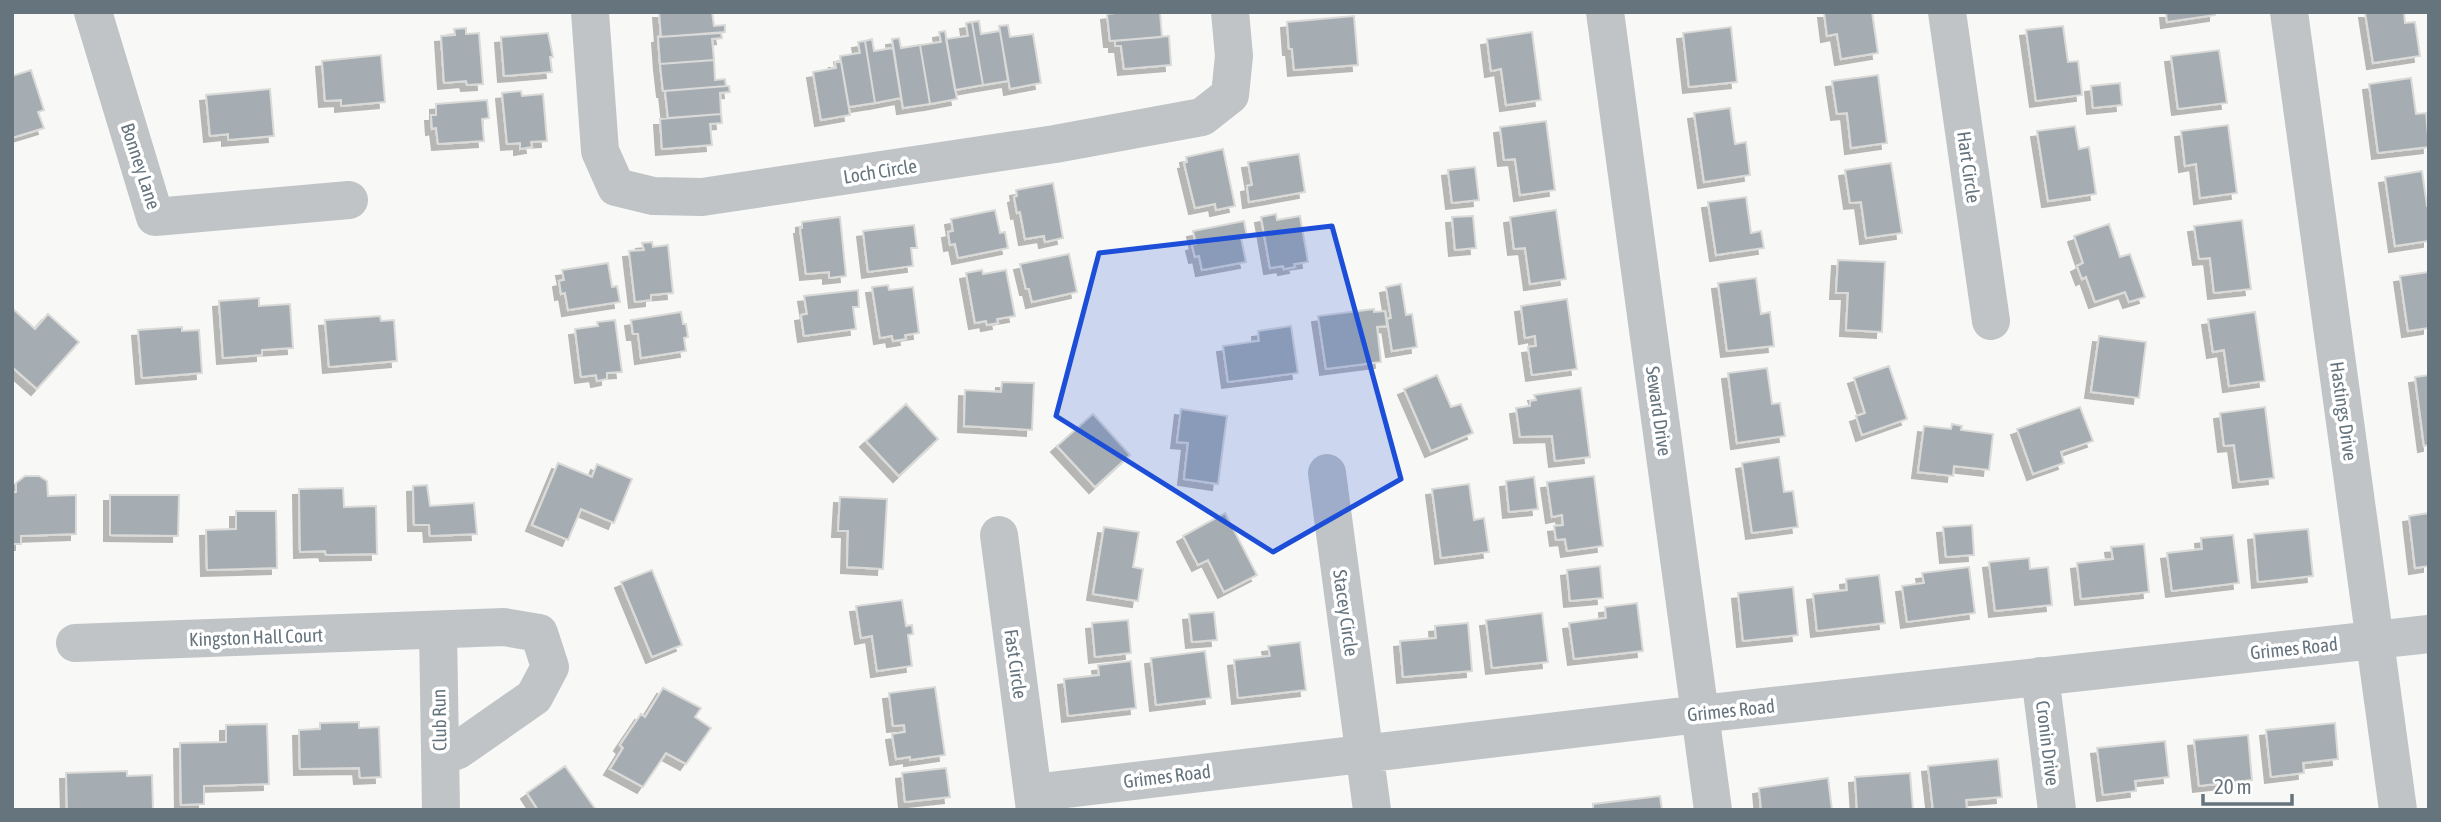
<svg xmlns="http://www.w3.org/2000/svg" width="2441" height="822" font-family="'Asap Condensed',sans-serif">
	<style>
		.building { fill: #a5adb2; stroke: #dadad8; stroke-width: 2; filter: url(#shadow) }
		.lines { fill: none; stroke-linecap: round; stroke-linejoin: round }
		.minor { stroke: #c0c4c7; stroke-width: 38 }
		.marked { fill: #1d4ed8; fill-opacity: 0.2; stroke: #1d4ed8; stroke-width: 5; stroke-linejoin: round }
		.labels { text-anchor: middle; dominant-baseline: central; stroke-width: 7; stroke-linejoin: round; paint-order: stroke }
		.street-label { font-size: 19px; fill: #66747e; stroke: #fff }
	</style>
	<defs>
		<filter id="shadow"><feDropShadow dx="-6" dy="6" stdDeviation="0" flood-color="#0004"/></filter>
	</defs>
	<rect width="100%" height="100%" fill="#f8f8f6"/>
	<path class="building" d="M659,12H712L714,26L725,25V32L661,37Z
		M1125,12H1160L1162,37L1110,41L1107,14Z
		M1824,12H1872L1878,53L1841,59L1837,34L1827,36Z
		M2166,12H2215V15L2167,22Z
		M2365,12H2404L2405,23L2415,22L2420,56L2373,63Z
		M1354,16L1358,65L1294,70L1292,49H1289L1287,22Z
		M979,21L981,34L1000,31L1008,81L983,85L972,22Z
		M972,22L983,85L955,90L946,39L968,36L966,23Z
		M1008,25L1010,37L1033,34L1041,83L1010,89L999,26Z
		M2063,26L2068,62L2078,61L2082,95L2036,101L2026,30Z
		M1731,27L1737,82L1689,87L1683,33Z
		M466,28V34L479,33L483,84L467,85L466,81L444,83L441,36L455,35L454,29Z
		M945,31L957,99L930,104L920,45L941,42L939,32Z
		M1532,32L1541,100L1506,105L1501,69L1491,71L1487,39Z
		M548,33L553,57H550L552,72L504,76L501,37Z
		M721,33L722,38L712,39L714,60L660,64L658,37Z
		M1169,36L1171,65L1124,69L1121,46H1115V41Z
		M899,38L901,48L920,45L930,104L903,108L892,39Z
		M872,39L874,51L893,48L901,98L875,103L865,41Z
		M865,41L875,103L849,107L840,56L860,53L858,42Z
		M2219,50L2227,103L2178,109L2171,56Z
		M381,55L385,102L341,106V100L325,101L322,61Z
		M714,60L715,80L725,79L726,86L663,91L660,64Z
		M835,62H841L850,115L821,120L813,72L836,68Z
		M31,70L44,110L38,112L44,128L12,138V76Z
		M1878,75L1887,143L1851,148L1847,113L1837,114L1832,81Z
		M2411,78L2416,114L2426,113L2429,147L2378,153L2369,84Z
		M2120,83L2122,105L2093,108L2091,86Z
		M726,86H729L730,92L720,93L721,114L668,118L665,91Z
		M270,89L274,136L228,140V134L210,136L206,95Z
		M521,91L522,96L543,94L547,141L531,142L532,147L520,149V143L507,144L502,93Z
		M487,100L489,118L482,119L484,141L438,144L436,128L432,129L431,115H436V104Z
		M1730,108L1735,144L1746,142L1750,175L1704,182L1694,113Z
		M721,114L722,123L710,124L712,145L662,149L660,119Z
		M1546,121L1555,190L1520,195L1515,159L1504,160L1500,127Z
		M2228,125L2237,193L2200,198L2196,164L2185,166L2181,131Z
		M2075,126L2079,149L2089,147L2096,194L2048,201L2037,131Z
		M1223,149L1235,206L1216,210L1215,204L1195,208L1184,163L1187,162L1186,157Z
		M1299,154L1305,192L1249,202L1247,186L1252,185L1248,162Z
		M1891,163L1902,233L1866,238L1861,202L1850,203L1845,170Z
		M1475,167L1479,200L1452,203L1448,170Z
		M2422,171L2427,206H2429V241L2395,246L2385,177Z
		M1053,183L1063,238L1045,242L1044,236L1025,239L1020,212L1017,213L1014,197L1017,196L1016,190Z
		M1746,197L1751,233L1761,231L1764,248L1716,255L1708,202Z
		M995,210L1000,233L1005,232L1008,248L958,258L955,244L950,245L948,232L953,231L951,219Z
		M1556,210L1566,279L1530,284L1525,248L1514,249L1510,217Z
		M1276,214L1277,220L1300,216L1308,262L1294,264L1295,267L1284,269L1283,266L1270,268L1261,217Z
		M1473,216L1476,248L1455,250L1452,217Z
		M840,217L846,276L829,278V272L806,274L800,228H802V222Z
		M2242,220L2251,289L2214,293L2210,258L2199,259L2194,226Z
		M1244,221L1247,237L1241,238L1246,262L1202,270L1199,256L1195,257L1192,245L1196,244L1193,231Z
		M2109,224L2120,257L2130,254L2145,297L2129,302L2125,292L2095,302L2086,277L2082,279L2077,266L2083,263L2074,236Z
		M914,225L917,248H911L913,266L868,272L863,231Z
		M652,242L653,247L668,245L673,293L651,295V300L635,302L629,251L644,250L642,243Z
		M1069,254L1077,292L1032,302L1029,289H1026L1020,264Z
		M1838,260L1885,262L1882,332L1846,330L1848,293H1836Z
		M608,263L612,287L617,286L620,302L568,310L565,293L561,294L559,281L564,280L562,270Z
		M982,270L983,274L1006,270L1015,316L997,319L998,323L987,325L986,321L975,323L966,273Z
		M2429,272V328L2408,331L2400,276Z
		M1756,278L1761,314L1770,312L1774,346L1727,351L1718,283Z
		M1401,284L1406,315L1412,314L1417,347L1392,351L1387,319L1391,318L1386,287Z
		M888,285L889,290L913,287L919,333L905,335L906,339L893,341L892,336L880,338L872,287Z
		M858,290L859,307H853L856,329L804,336L801,315L807,314L804,296Z
		M259,298V306L290,304L293,348L262,350V355L223,358L219,301Z
		M1567,299L1577,369L1532,375L1528,347L1536,346L1535,336L1525,338L1521,306Z
		M12,308L35,329L48,314L79,342L37,389L12,367Z
		M1374,309V312L1385,311L1387,326L1377,327L1381,362L1326,369L1318,316Z
		M681,312L683,324H686L688,337L684,338L686,351L641,358L638,334H633L631,320Z
		M2255,312L2265,381L2229,386L2224,350L2213,352L2208,319Z
		M380,316L381,321L394,320L397,361L329,367L325,320Z
		M615,320L622,372L607,373V379L597,381L596,375L581,377L575,329L598,326L597,322Z
		M1291,326L1298,373L1228,382L1223,346L1259,341L1258,331Z
		M182,327V331L199,330L202,373L142,378L138,330Z
		M2099,336L2146,342L2139,398L2091,392Z
		M1889,366L1907,419L1862,435L1856,416L1865,413L1854,378Z
		M1767,368L1772,404L1780,403L1785,436L1737,443L1728,373Z
		M1437,375L1451,407L1461,404L1473,433L1431,451L1404,389Z
		M2429,375V445L2424,446L2415,377Z
		M1002,382L1034,383L1032,430L964,426L965,390L1001,392Z
		M1581,388L1590,457L1555,461L1552,436L1520,437L1516,408L1530,406V401L1536,400L1534,395Z
		M906,404L938,439L899,476L866,441Z
		M2080,407L2093,441L2061,452L2064,463L2033,474L2017,429Z
		M2265,407L2274,478L2239,482L2234,445L2224,446L2220,413Z
		M1181,409L1227,416L1218,484L1184,479L1188,443L1177,442Z
		M1093,414L1130,455L1095,487L1057,446Z
		M1952,424L1962,426L1961,430L1993,434L1989,470L1954,466L1953,476L1918,472L1924,426L1951,429Z
		M1779,457L1784,492L1793,491L1798,527L1752,533L1742,463Z
		M558,463L592,477L597,464L632,479L614,523L581,509L568,540L532,525Z
		M25,476H39L47,481L48,496L76,495V534L21,536V544H12V493L16,492V483Z
		M1594,476L1603,546L1567,551L1565,539L1556,540L1554,526L1563,525L1562,515L1552,517L1547,482Z
		M1534,477L1538,509L1509,512L1506,481Z
		M1469,484L1474,520L1484,518L1489,552L1441,558L1432,489Z
		M427,485L430,506L474,503L477,534L430,536L429,525H414L413,486Z
		M343,488L344,507L376,506L377,554L326,555L325,551L300,552L299,489Z
		M110,495H179L178,536L110,535Z
		M840,497L887,499L883,569L847,567L848,531H838Z
		M236,511H276L277,568L207,570L206,530L236,529Z
		M1225,513L1257,575L1224,592L1208,560L1198,565L1183,536Z
		M2429,513V566L2415,568L2409,516Z
		M1972,525L1974,555L1946,557L1943,527Z
		M1104,527L1139,532L1133,567L1143,569L1138,601L1093,594Z
		M2308,529L2313,576L2258,582L2254,534Z
		M2233,535L2239,583L2172,591L2167,553L2202,549L2201,538Z
		M2144,544L2149,592L2081,599L2077,563L2113,559L2111,547Z
		M2029,558L2030,569L2048,567L2052,605L1995,611L1989,562Z
		M1600,566L1603,598L1570,601L1567,570Z
		M1969,567L1975,613L1907,622L1902,586L1924,583L1922,573Z
		M652,570L682,645L652,657L621,582Z
		M1879,575L1885,623L1817,631L1813,594L1847,590L1846,579Z
		M1793,587L1798,635L1743,641L1738,593Z
		M902,600L906,626L912,625L913,634L908,635L912,666L877,671L872,636L861,638L856,606Z
		M1637,603L1643,651L1574,659L1569,623L1606,618L1605,607Z
		M1214,612L1217,640L1192,642L1189,614Z
		M1542,613L1548,662L1492,668L1486,620Z
		M1128,620L1131,653L1095,657L1092,623Z
		M1468,623L1472,671L1403,677L1400,641L1436,638L1435,626Z
		M1300,642L1306,690L1238,698L1234,660L1270,656L1268,646Z
		M1205,651L1211,698L1156,705L1151,658Z
		M1131,661L1136,708L1068,716L1064,679L1099,675L1098,665Z
		M935,687L945,755L910,760V757L896,759L892,734L905,732L904,725L893,726L889,693Z
		M663,688L701,708L695,717L711,728L686,764L666,753L643,787L610,769L623,748L620,745L641,714L645,717Z
		M359,722V728L379,727L381,777L360,778L359,768L300,769L299,730L320,729V723Z
		M2335,723L2338,759L2303,763L2304,773L2271,777L2266,730Z
		M267,724L269,784L204,786V804L181,805L180,743L226,742V725Z
		M2248,735L2252,780L2199,786L2194,740Z
		M2165,741L2169,777L2135,781L2136,791L2103,795L2097,748Z
		M1998,759L2002,797L1966,800L1967,810H1933L1928,766Z
		M565,766L596,810H538L527,793Z
		M946,768L950,797L905,802L902,773Z
		M127,771V776L152,775L153,810H67L66,773Z
		M1910,773L1913,810H1857L1855,777Z
		M1828,778L1832,810H1761L1759,788Z
		M1660,796L1662,810H1593V804Z"/>
	<g class="lines">
		<path class="minor" d="M93,12L155,217L349,200
			M590,12L600,151L616,187L653,196L702,197L1055,144L1202,117L1230,95L1234,56L1230,12
			M1605,12L1713,810
			M1947,12L1991,321
			M2289,12L2398,810
			M1327,473L1372,810
			M999,535L1035,810
			M438,630L441,810
			M75,643L504,627L539,633L550,667L534,697L458,750L440,757
			M2040,676L2057,810
			M1033,793L1700,714L2429,634"/>
	</g>
	<path class="marked" d="M1332,226L1401,479L1273,552L1056,416L1099,253Z"/>
	<g class="labels">
		<g class="street-label">
			<text transform="translate(141 166) rotate(72)">Bonney Lane</text>
			<text transform="translate(1969 167) rotate(82)">Hart Circle</text>
			<text transform="translate(880 171) rotate(-9)">Loch Circle</text>
			<text transform="translate(1659 411) rotate(82)">Seward Drive</text>
			<text transform="translate(2344 411) rotate(82)">Hastings Drive</text>
			<text transform="translate(1346 613) rotate(82)">Stacey Circle</text>
			<text transform="translate(256 637) rotate(-2)">Kingston Hall Court</text>
			<text transform="translate(2294 648) rotate(-6)">Grimes Road</text>
			<text transform="translate(1016 664) rotate(82)">Fast Circle</text>
			<text transform="translate(1731 710) rotate(-6)">Grimes Road</text>
			<text transform="translate(439 720) rotate(-91)">Club Run</text>
			<text transform="translate(2048 743) rotate(83)">Cronin Drive</text>
			<text transform="translate(1167 776) rotate(-7)">Grimes Road</text>
		</g>
	</g>
	<rect width="2441" height="822" fill="none" stroke="#66747e" stroke-width="28"/>
	<path d="M2203 794v10h89v-10" fill="none" stroke="#66747e" stroke-width="3.5"/>
	<text x="2214" y="794" font-size="21" fill="#66747e" stroke="#ffffff" stroke-width="5" paint-order="stroke">20 m</text>
</svg>
